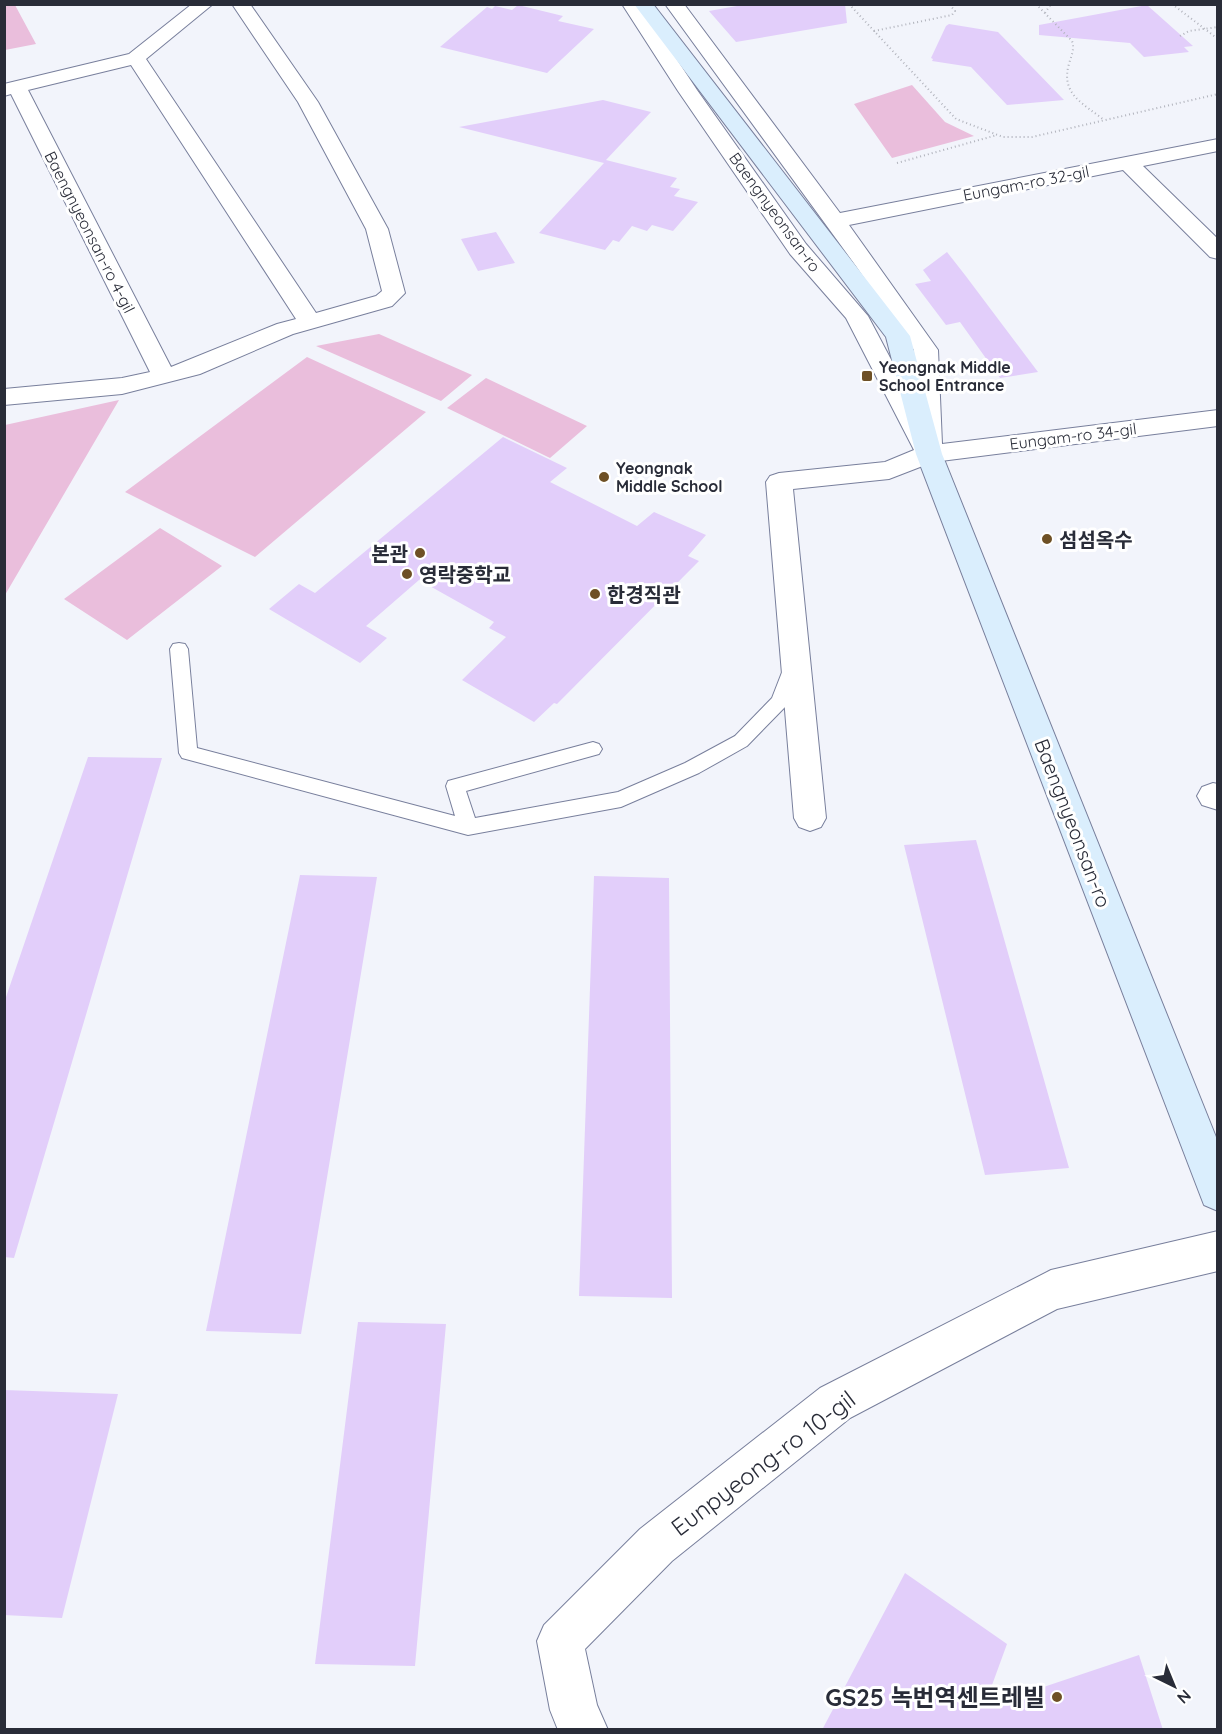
<svg xmlns="http://www.w3.org/2000/svg" width="1222" height="1734" font-family="Quicksand,'Noto Sans KR',sans-serif">
	<style>
		.green { fill: #eabedc }
		.building { fill: #e2cefa }
		.lines { fill: none; stroke-linecap: round; stroke-linejoin: round }
		.service-casing { stroke: #787f9c; stroke-width: 2 }
		.minor-casing { stroke: #787f9c; stroke-width: 2 }
		.secondary-casing { stroke: #787f9c; stroke-width: 2 }
		.path { stroke: #b1b3bc; stroke-width: 2; stroke-dasharray: 1 3; stroke-linecap: butt }
		.service { fill: #fff; fill-rule: evenodd }
		.minor { fill: #fff; fill-rule: evenodd }
		.secondary { fill: #daeefd; fill-rule: evenodd }
		.poi-dot { fill: #6e5025; stroke: #fff; stroke-width: 2 }
		.labels { text-anchor: middle; dominant-baseline: central; stroke-width: 6; stroke-linejoin: round; paint-order: stroke }
		.far-street-label { font-size: 16px; fill: #292c38; stroke: #fff }
		.far-poi-label { font-size: 16px; font-weight: bold; fill: #292c38; stroke: #fff; text-anchor: start }
		.poi-label { font-size: 20px; font-weight: bold; fill: #292c38; stroke: #fff; text-anchor: start }
		.street-label { font-size: 20px; fill: #292c38; stroke: #fff }
		.near-street-label { font-size: 24px; fill: #292c38; stroke: #fff }
		.near-poi-label { font-size: 24px; font-weight: bold; fill: #292c38; stroke: #fff; text-anchor: end }
	</style>
	<rect width="100%" height="100%" fill="#f2f4fb"/>
	<path class="green" d="M5,4L15,5L36,44L5,50Z
		M912,85L945,122L974,136L892,158L854,104Z
		M379,334L472,375L441,401L316,346Z
		M307,357L426,412L255,557L125,492Z
		M486,378L587,426L550,458L447,408Z
		M119,400L5,595V425Z
		M160,528L222,566L127,640L64,599Z"/>
	<path class="building" d="M748,4H845L847,23L736,42L709,11Z
		M518,5L563,16L558,21L594,29L547,73L440,47L487,7L492,9L495,6L512,10Z
		M1147,5L1193,46L1184,47L1189,52L1144,57L1130,43L1039,35V25Z
		M949,24L998,32L1064,100L1007,105L971,67L932,61L933,59L931,58L946,26Z
		M603,100L651,112L606,160L677,178L670,187L680,189L674,196L698,202L673,231L652,225L647,231L632,226L619,242L613,240L605,250L539,233L604,163L459,127Z
		M496,232L515,263L478,271L461,239Z
		M947,252L965,275L1038,372L1000,378L960,322L946,325L915,284L931,281L923,270Z
		M503,437L567,468L550,482L637,526L654,512L706,535L688,556L699,561L557,704L554,703L534,722L462,680L506,637L489,628L494,622L419,580L366,626L387,638L360,663L269,609L299,584L315,593Z
		M88,757L162,758L14,1258L4,1257V1003Z
		M976,840L1069,1168L985,1175L904,845Z
		M300,875L377,877L301,1334L206,1331Z
		M594,876L669,878L672,1298L579,1296Z
		M358,1322L446,1324L415,1666L315,1664Z
		M4,1390L118,1394L62,1618L4,1615Z
		M905,1573L1007,1644L984,1707L1139,1655L1163,1730H822Z"/>
	<g class="lines">
		<g class="service-casing">
			<path id="service" d="M179,643L185,644L188,649L197,748L455,816L446,786L448,781L593,742L599,744L602,749L599,754L466,791L475,818L618,792L685,763L735,736L772,698L786,662L792,660L798,662L801,667L786,706L747,746L699,773L621,807L468,835L182,758L179,753L170,649L173,644Z"/>
		</g>
		<g class="minor-casing">
			<path id="minor" d="M192,4H213L146,59L316,313L376,296L382,291L366,229L298,102L232,4H250L318,102L388,229L405,293L392,306L293,334L200,374L122,394L4,405V389L122,378L150,372L11,94L4,96V84L129,54ZM131,65L296,319L277,324L171,367L28,90Z
				M622,4H640L697,90L806,244L868,316L915,405L914,350L856,266L665,4H684L840,213L1218,139V151L1143,166L1218,239V259L1210,257L1123,170L849,225L938,350L942,444L1218,410V426L933,462L889,479L793,489L826,818L821,827L810,831L799,827L794,818L766,482L770,476L779,473L885,462L914,450L846,318L790,254L678,91Z
				M1213,783L1218,784V810L1202,805L1197,796L1202,787Z
				M1218,1231V1271L1057,1309L850,1418L672,1561L585,1649L597,1705L608,1730H558L550,1710L537,1641L544,1625L640,1529L820,1388L1051,1270Z"/>
		</g>
		<g class="secondary-casing">
			<path id="secondary" d="M634,4H653L910,336L942,454L1218,1142V1211L1204,1205L1199,1192L916,454L886,337Z"/>
		</g>
		<path class="path" d="M849,4L956,119L1003,137H1032L1218,94
			M1036,4L1072,41C1075,49 1071,56 1069,64C1060,94 1084,104 1104,120
			M1172,4L1218,39
			M1045,13L1051,4
			M874,31L952,15L955,11L949,4
			M1180,36L1189,31L1218,27
			M897,163L997,135"/>
		<use href="#service" class="service"/>
		<use href="#minor" class="minor"/>
		<use href="#secondary" class="secondary"/>
	</g>
	<g class="poi-dot">
		<rect x="861" y="370" width="12" height="12" rx="3"/>
		<circle cx="604" cy="477" r="6"/>
		<circle cx="1047" cy="539" r="6"/>
		<circle cx="420" cy="553" r="6"/>
		<circle cx="407" cy="574" r="6"/>
		<circle cx="595" cy="594" r="6"/>
		<circle cx="1057" cy="1697" r="6"/>
	</g>
	<g class="labels">
		<g class="far-street-label">
			<text transform="translate(1026 183) rotate(-11)">Eungam-ro 32-gil</text>
			<text transform="translate(775 212) rotate(54)">Baengnyeonsan-ro</text>
			<text transform="translate(90 232) rotate(63)">Baengnyeonsan-ro 4-gil</text>
			<text transform="translate(1073 436) rotate(-7)">Eungam-ro 34-gil</text>
		</g>
		<g class="far-poi-label">
			<text x="879" y="367">Yeongnak Middle<tspan x="879" dy="18">School Entrance</tspan></text>
			<text x="616" y="468">Yeongnak<tspan x="616" dy="18">Middle School</tspan></text>
		</g>
		<g class="poi-label">
			<text x="1059" y="539">섬섬옥수</text>
			<text x="408" y="553" text-anchor="end">본관</text>
			<text x="419" y="574">영락중학교</text>
			<text x="607" y="594">한경직관</text>
		</g>
		<g class="street-label">
			<text transform="translate(1073 823) rotate(69)">Baengnyeonsan-ro</text>
		</g>
		<g class="near-street-label">
			<text transform="translate(763 1463) rotate(-37)">Eunpyeong-ro 10-gil</text>
		</g>
		<g class="near-poi-label">
			<text x="1045" y="1697">GS25 녹번역센트레빌</text>
		</g>
	</g>
	<rect width="1222" height="1734" fill="none" stroke="#292c38" stroke-width="12"/>
	<g transform="translate(1174 1686) rotate(137)" stroke="#ffffff" stroke-width="4.5" paint-order="stroke">
	<path d="M0-4.5L10 22L0 15L-10 22Z" fill="#292c38"/>
	<text y="-9" font-size="16" font-weight="bold" text-anchor="middle" fill="#292c38">N</text>
	</g>
</svg>
